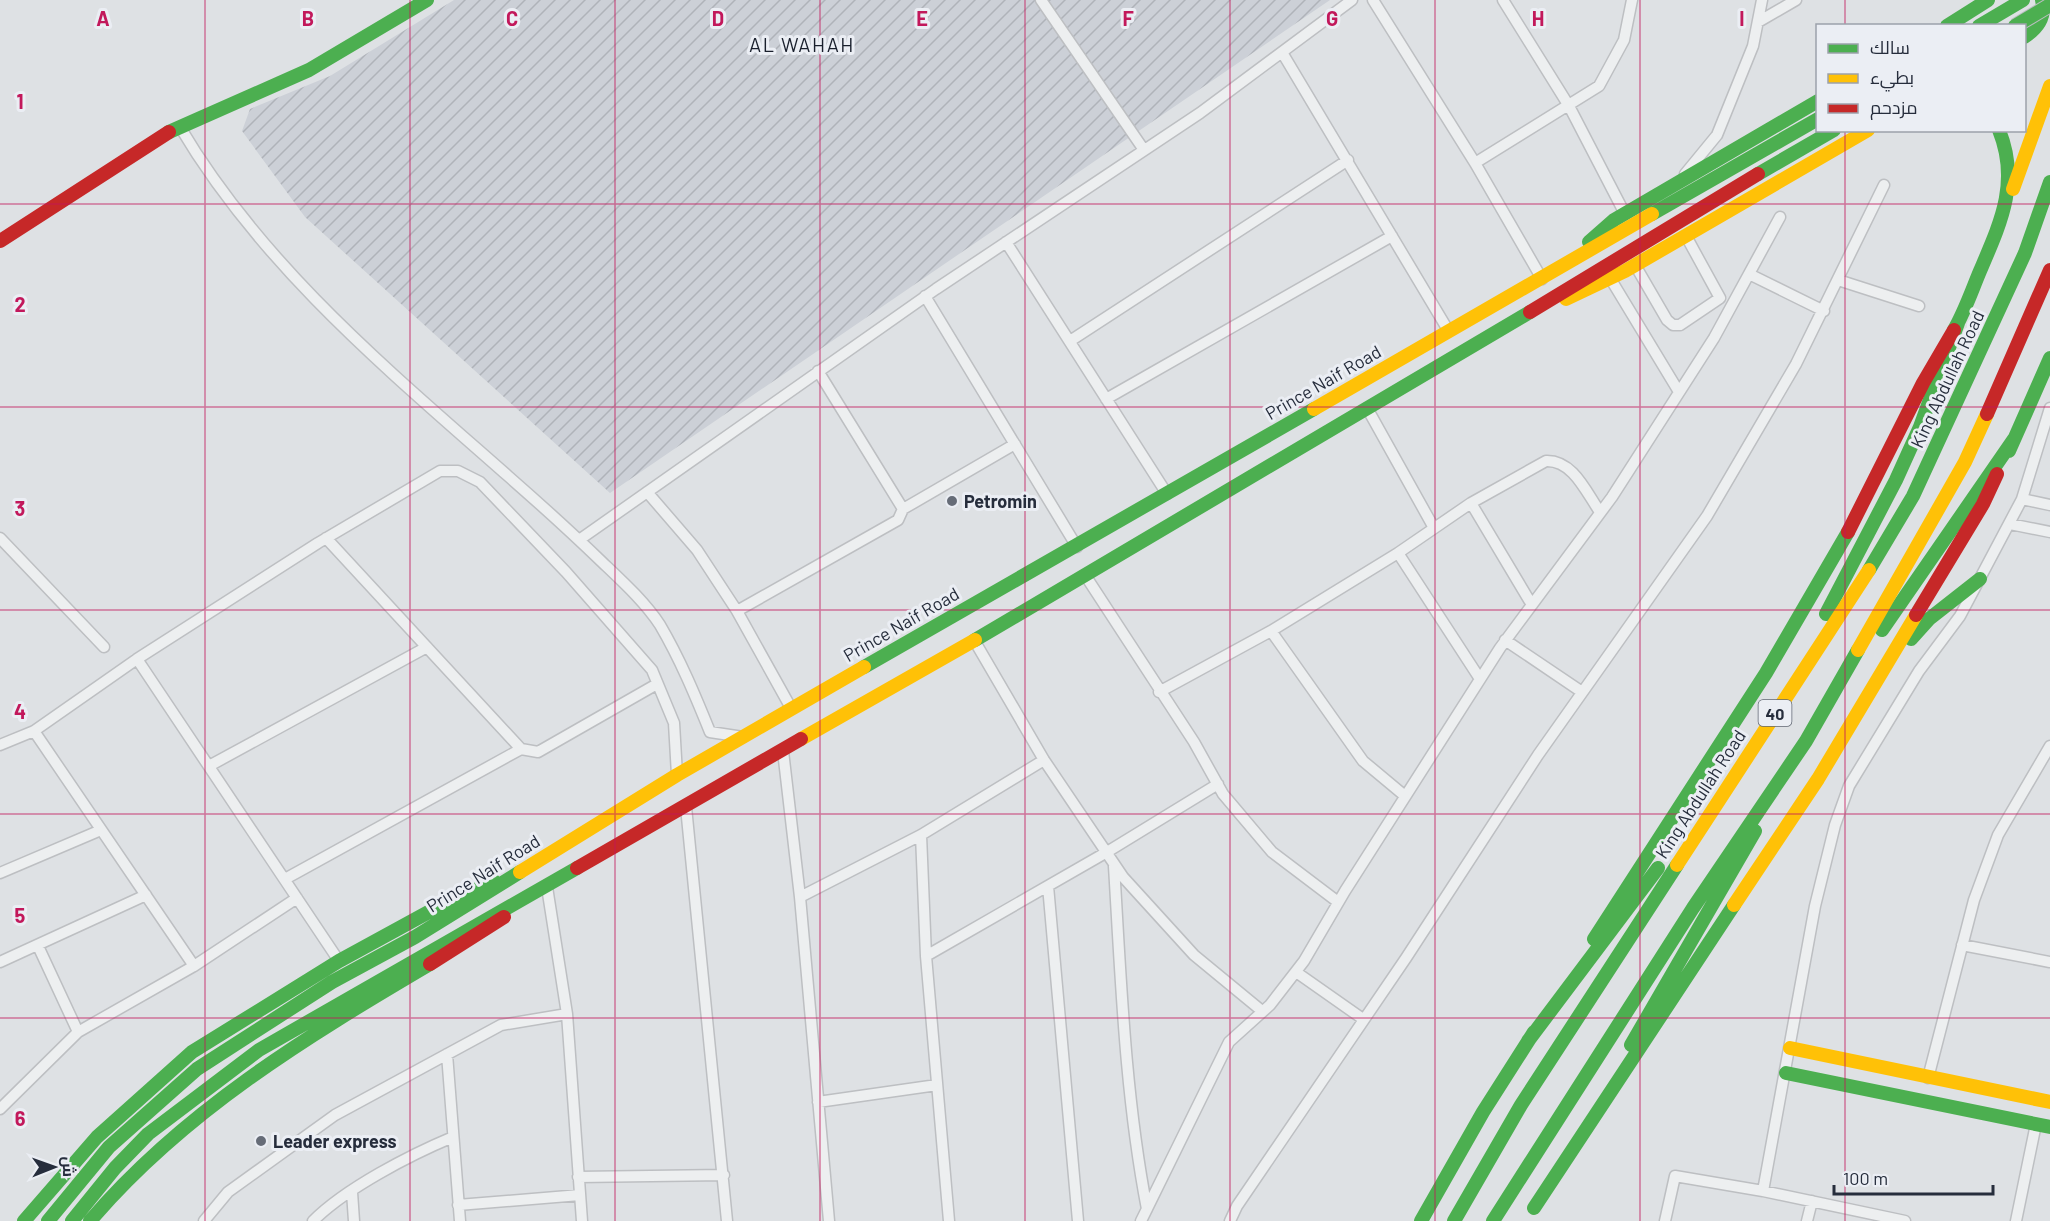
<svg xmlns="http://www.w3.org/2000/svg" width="2050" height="1221" font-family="Barlow,Cairo,sans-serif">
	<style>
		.industrial { fill: url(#industrial-furrows) }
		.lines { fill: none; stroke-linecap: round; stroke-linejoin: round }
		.street-casing { stroke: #bdbfc2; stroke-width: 13 }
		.street { stroke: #edeff0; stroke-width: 10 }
		.fast { stroke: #4caf50; stroke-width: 14 }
		.slow { stroke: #ffc107; stroke-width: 14 }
		.jam { stroke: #c62828; stroke-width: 14 }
		.fast-bridge-casing { stroke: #bbbec1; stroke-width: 16; stroke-linecap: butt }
		.fast-bridge { stroke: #4caf50; stroke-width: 14 }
		.grid { fill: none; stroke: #c2185b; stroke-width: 1.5; stroke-opacity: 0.55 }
		.poi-dot { fill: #666c77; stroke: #ebeef4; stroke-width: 2 }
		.labels { text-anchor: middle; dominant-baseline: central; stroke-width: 6; stroke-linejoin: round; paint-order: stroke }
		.shield { fill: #ebeef4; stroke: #616773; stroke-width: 1.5 }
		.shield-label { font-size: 16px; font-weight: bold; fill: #262d3c }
		.street-label { font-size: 18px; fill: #262d3c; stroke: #ebeef4 }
		.poi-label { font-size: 18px; font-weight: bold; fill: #262d3c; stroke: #ebeef4; text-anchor: start }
		.neighbourhood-label { font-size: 20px; letter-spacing: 1.5px; fill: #191f2c; stroke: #ebeef4 }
		.grid-label { font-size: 20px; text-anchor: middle; font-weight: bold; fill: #c2185b; stroke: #ebeef4; stroke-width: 6; stroke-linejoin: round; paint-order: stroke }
	</style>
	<defs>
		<pattern id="industrial-furrows" width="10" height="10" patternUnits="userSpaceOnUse" patternTransform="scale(1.5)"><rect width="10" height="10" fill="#ccd0d7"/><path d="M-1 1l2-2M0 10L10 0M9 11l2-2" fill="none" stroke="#afb3b9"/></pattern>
	</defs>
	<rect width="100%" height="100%" fill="#dee1e4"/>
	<path class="industrial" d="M454,0H1330L610,493L305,217L242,131L250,109L330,76Z"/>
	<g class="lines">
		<g class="street-casing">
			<path id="street" d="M1041,0L1144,150
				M1373,0L1475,163L1542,279
				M1503,0L1569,106L1625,214
				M1758,22L1796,0
				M1283,54L1448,330
				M180,127C263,267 388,370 508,476C540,504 571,532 602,562C622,581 645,602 660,625C680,659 695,695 710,732L743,737
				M1475,163L1599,86L1624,40L1632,0
				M1685,174L1717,135L1753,46L1762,0
				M1006,242L1167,494
				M1635,265L1667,320L1673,325H1680L1720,298L1686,236
				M1749,274L1824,311
				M1610,278L1679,392
				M1838,280L1919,306
				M925,296L1077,547
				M1070,341L1348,160
				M818,371L903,509
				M1106,399L1392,236
				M1367,408L1434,528
				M2050,408L2022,499L2050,505
				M647,492L697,550L737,611L791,708
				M1471,503L1532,605
				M2010,524L2050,532
				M0,538L104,647
				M326,538L521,749L538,752L657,684
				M579,540L936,289L1200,113L1352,0
				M1398,553L1480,679
				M1085,575L1194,742L1223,794L1272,852L1338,902
				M737,611L898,520L903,509L1015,444
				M1271,631L1363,761L1405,796
				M974,640L1044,760L1123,877L1194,955L1262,1011
				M1505,640L1582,692
				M137,659L339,961
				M1159,692L1271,631L1398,553L1471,503L1546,461C1573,460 1586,492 1600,512
				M34,731L194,966
				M0,745L34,731L137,659L318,543L440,471H458L480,482L566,572L652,670L674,723L677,775
				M783,751L800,897L829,1221
				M209,766L427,647
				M686,807L727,1221
				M921,835L926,956L949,1221
				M1114,866C1121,981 1125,1095 1147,1209
				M0,873L101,830
				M285,879L521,749
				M1048,886L1078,1221
				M547,887L567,1014L582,1221
				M800,897L921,835L1044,760
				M1962,945L2050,962
				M38,946L78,1032
				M926,956L1107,852L1218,784
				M0,962L146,895
				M1296,972L1363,1019
				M447,1054L460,1221
				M1928,1078L1974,900L1998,835L2050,746
				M818,1102L937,1085
				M0,1109L78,1032L194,966L297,898
				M578,1177L724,1175
				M1763,1191L1815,906L1835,825L1849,786L1919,671L1960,616L2022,499
				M352,1192L354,1221
				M458,1205L580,1195
				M204,1221L228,1192L335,1115L501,1025L567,1014
				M313,1221C346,1188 410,1155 453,1137
				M1141,1221L1229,1042L1270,1005L1304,961L1345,891L1500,648L1612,497L1714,338L1780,217
				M1230,1221L1237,1206L1406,958L1538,755L1707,516L1796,364L1884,185
				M1665,1221L1675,1176L1763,1191L1905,1221
				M1807,1221L1812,1201
				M2016,1221L2036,1124"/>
		</g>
		<use href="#street" class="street"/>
		<path class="fast" d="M1947,26L1988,0
			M1979,26L2023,0
			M2024,37C2038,28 2046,17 2042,0
			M169,132L309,70L427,0
			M1758,174L1834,130
			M1652,214L1818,119
			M1589,242L1614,220L1818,101
			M1954,330C1965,311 1972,290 1980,271C2001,222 2020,182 1999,130
			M2009,451L2050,358
			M1869,570L1913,496L2025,253L2050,182
			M1826,614L1896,480L1920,427L1958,323
			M1882,630L2014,439
			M1911,639L1929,619L1980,579
			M975,640L1530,312
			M864,667L1314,409
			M1594,939L1766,673L1848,532
			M1528,1041L1658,868
			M1631,1045L1755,831
			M1786,1073L2050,1127
			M1534,1208L1734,905
			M24,1221L97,1137L192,1052L339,961L436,908L494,881
			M48,1221L109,1147L197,1069L332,982L415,937L520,872
			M72,1221L115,1168L148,1134L259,1050L577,868
			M90,1221C184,1111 306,1037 430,964
			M1421,1221L1483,1112L1534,1032
			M1454,1221L1521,1105L1677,865
			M1493,1221L1693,908L1806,741L1858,650"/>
		<path class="slow" d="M2013,189L2050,86
			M1566,299L1625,271L1868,130
			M1314,409L1652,214
			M1858,650L1965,462L1987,414
			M801,739L975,640
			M1677,865L1869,570
			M520,872L677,775L864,667
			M1734,905L1818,779L1916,615
			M1790,1048L2050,1102"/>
		<path class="jam" d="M0,241L169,132
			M1530,312L1758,174
			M1987,414L2050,270
			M1848,532L1923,383L1954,330
			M1916,615L1983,504L1997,474
			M577,868L801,739
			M430,964L504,917"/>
		<g class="fast-bridge-casing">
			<path id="fast-bridge" d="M2015,26L2050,5"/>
		</g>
		<use href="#fast-bridge" class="fast-bridge"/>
	</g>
	<path class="grid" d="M205,0V1221M410,0V1221M615,0V1221M820,0V1221M1025,0V1221M1230,0V1221M1435,0V1221M1640,0V1221M1845,0V26M1845,130V1221M0,204H2050M0,407H2050M0,610H2050M0,814H2050M0,1018H2050"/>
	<g class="poi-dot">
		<circle cx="952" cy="501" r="6"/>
		<circle cx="261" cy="1141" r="6"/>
	</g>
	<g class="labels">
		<rect class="shield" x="1758.5" y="700" width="33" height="26" rx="4.5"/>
		<g class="shield-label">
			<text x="1775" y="713">40</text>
		</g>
		<g class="street-label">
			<text transform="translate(1947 379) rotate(-65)">King Abdullah Road</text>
			<text transform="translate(1323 382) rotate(-30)">Prince Naif Road</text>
			<text transform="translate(901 624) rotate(-30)">Prince Naif Road</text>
			<text transform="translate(1700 794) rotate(-57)">King Abdullah Road</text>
			<text transform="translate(483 873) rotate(-32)">Prince Naif Road</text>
		</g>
		<g class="poi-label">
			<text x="964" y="501">Petromin</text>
			<text x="273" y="1141">Leader express</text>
		</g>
		<g class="neighbourhood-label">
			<text x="802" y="44">AL WAHAH</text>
		</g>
	</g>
	<g class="grid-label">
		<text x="103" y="26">A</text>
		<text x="308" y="26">B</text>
		<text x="512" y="26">C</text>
		<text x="718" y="26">D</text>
		<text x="922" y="26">E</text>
		<text x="1128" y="26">F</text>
		<text x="1332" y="26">G</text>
		<text x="1538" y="26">H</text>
		<text x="1742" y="26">I</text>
		<text x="20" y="109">1</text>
		<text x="20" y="312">2</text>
		<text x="20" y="516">3</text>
		<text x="20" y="719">4</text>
		<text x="20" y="923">5</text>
		<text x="20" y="1126">6</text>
	</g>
	<rect x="1816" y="24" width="210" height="108" fill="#ebeef4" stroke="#9ca1aa" stroke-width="1.5"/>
	<rect x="1828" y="44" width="30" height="9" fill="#4caf50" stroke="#9ca1aa" stroke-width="1.5"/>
	<text x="1870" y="54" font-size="18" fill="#262d3c">سالك</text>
	<rect x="1828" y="74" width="30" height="9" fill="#ffc107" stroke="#9ca1aa" stroke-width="1.5"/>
	<text x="1870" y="84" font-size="18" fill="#262d3c">بطيء</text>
	<rect x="1828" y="104" width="30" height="9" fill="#c62828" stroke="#9ca1aa" stroke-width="1.5"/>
	<text x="1870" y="114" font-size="18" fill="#262d3c">مزدحم</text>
	<g transform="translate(54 1167) rotate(89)" stroke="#ebeef4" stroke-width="4.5" paint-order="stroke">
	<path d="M0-4.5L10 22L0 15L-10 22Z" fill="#262d3c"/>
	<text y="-9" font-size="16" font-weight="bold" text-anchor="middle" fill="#262d3c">ش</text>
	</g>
	<path d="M1834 1185v9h159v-9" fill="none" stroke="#262d3c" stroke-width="3"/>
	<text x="1843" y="1185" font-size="18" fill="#262d3c" stroke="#ebeef4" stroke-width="4.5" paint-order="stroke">100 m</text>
</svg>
